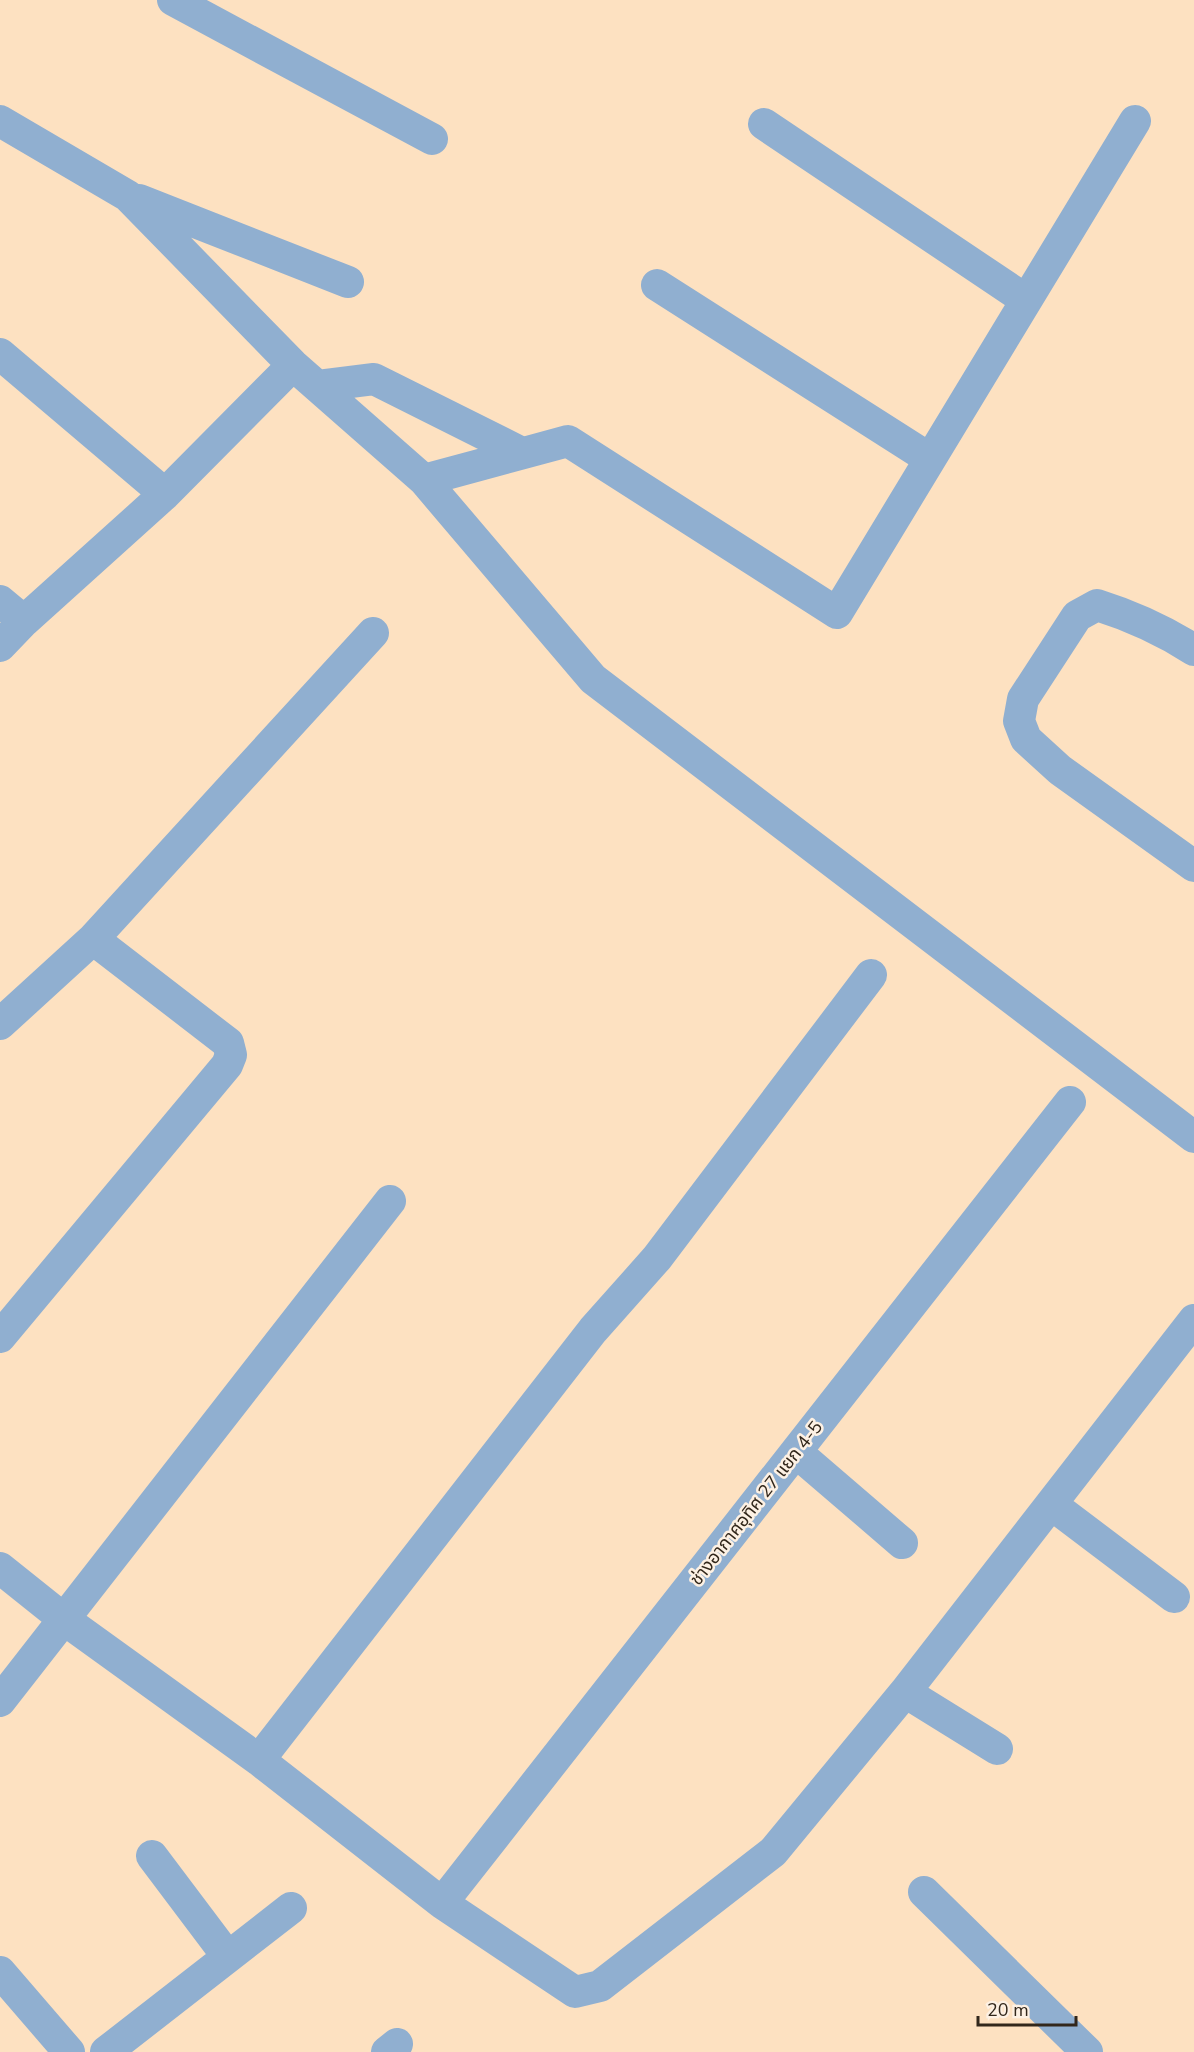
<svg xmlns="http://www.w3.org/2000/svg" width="1194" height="2052" font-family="'Nunito Sans','Noto Sans Thai',sans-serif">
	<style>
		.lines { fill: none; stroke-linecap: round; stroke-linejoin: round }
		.minor { stroke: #90afd0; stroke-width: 32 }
		.labels { text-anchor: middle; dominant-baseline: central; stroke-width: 5; stroke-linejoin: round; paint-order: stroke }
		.street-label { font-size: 18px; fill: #32271b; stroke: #fdf1e4 }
	</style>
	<rect width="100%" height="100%" fill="#fde1c1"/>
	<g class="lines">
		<path class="minor" d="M173,0L432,139
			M0,121L128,196L293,365L424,480L593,679L1194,1137
			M764,124L1026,300
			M139,200L348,282
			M657,285L930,459
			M0,354L165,494
			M318,386L374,379L522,453
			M424,480L568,441L837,613L1135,121
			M0,601L24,621
			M0,646L24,621L165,494L293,365
			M1194,650C1163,630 1132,616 1097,605L1077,616L1023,699L1019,721L1026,739L1060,770L1194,866
			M0,1024L93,939L373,633
			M0,1337L227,1065L231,1055L228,1043L93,939
			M796,1452L902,1543
			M1051,1504L1174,1597
			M0,1568L65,1620L259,1760L442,1903L575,1992L600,1986L773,1852L905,1692L1194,1320
			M905,1692L997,1749
			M0,1701L390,1201
			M259,1760L593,1330L657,1258L871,975
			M152,1856L228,1957
			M924,1892L1087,2052
			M442,1903L1070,1102
			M0,1972L69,2052
			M106,2052L291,1908
			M387,2052L397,2044"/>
	</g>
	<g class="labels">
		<g class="street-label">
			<text transform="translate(756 1503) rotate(-52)">ช่างอากาศอุทิศ 27 แยก 4-5</text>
		</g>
	</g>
	<path d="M978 2016v9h98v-9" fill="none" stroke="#32271b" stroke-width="3"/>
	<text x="987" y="2016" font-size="18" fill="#32271b" stroke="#fdf1e4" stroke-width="4.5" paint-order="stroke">20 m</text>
</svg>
